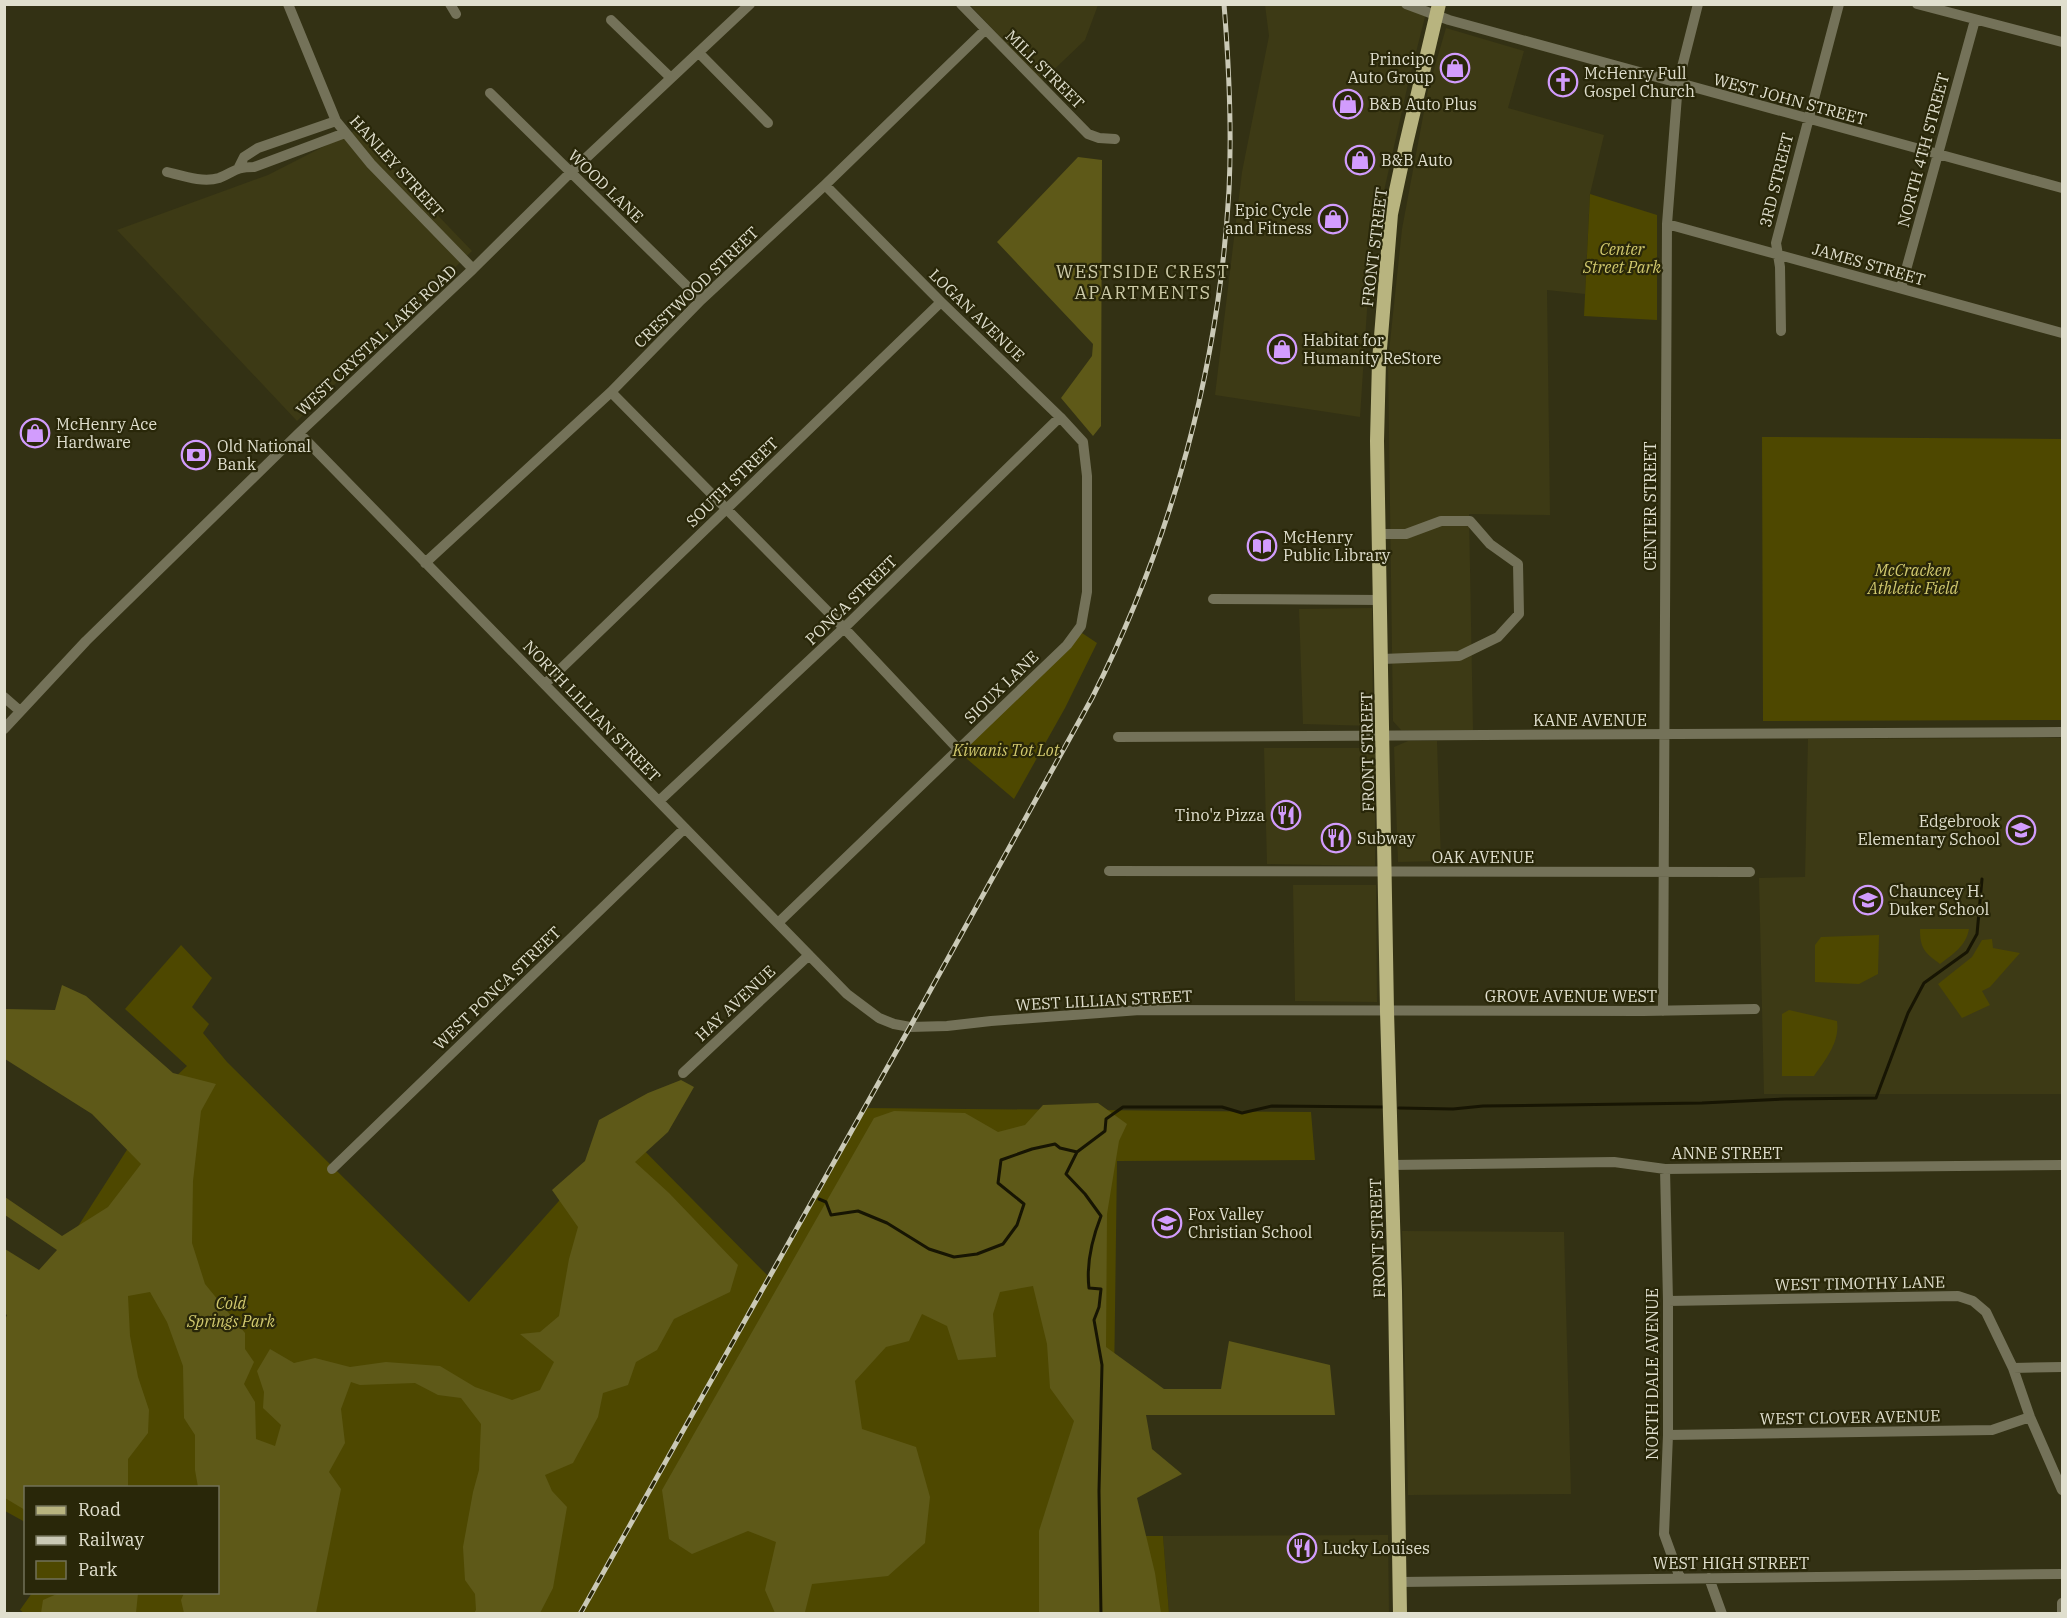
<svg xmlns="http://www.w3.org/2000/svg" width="2067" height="1618" font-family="'IBM Plex Serif',serif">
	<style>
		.built { fill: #3d3a15 }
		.green { fill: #4e4800 }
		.forest { fill: #5e5918 }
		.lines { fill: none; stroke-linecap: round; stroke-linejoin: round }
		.stream { stroke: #171503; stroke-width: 3 }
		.minor { stroke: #747259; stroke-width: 10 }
		.major { stroke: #b8b47f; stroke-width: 14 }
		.rail-casing { stroke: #cac9b6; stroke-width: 5 }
		.rail { stroke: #292709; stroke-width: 3; stroke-dasharray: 9; stroke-linecap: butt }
		.labels { text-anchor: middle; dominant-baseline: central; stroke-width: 4.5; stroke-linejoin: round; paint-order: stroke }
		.poi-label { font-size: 16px; fill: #e0dfce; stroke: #292709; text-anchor: start }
		.street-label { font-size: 16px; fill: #e0dfce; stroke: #292709 }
		.park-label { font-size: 16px; font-style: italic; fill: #d1c96e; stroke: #292709 }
		.neighbourhood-label { font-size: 18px; letter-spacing: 1.5px; fill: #cccaa8; stroke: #292709 }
	</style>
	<rect width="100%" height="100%" fill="#333114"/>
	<path class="built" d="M970,5H1098L1085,40L1042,81Z
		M1265,5H1428L1408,84L1371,249L1360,417L1215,395L1242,172L1269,36Z
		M1446,28L1524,51L1508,108L1604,135L1590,194L1585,294L1547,290L1550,515L1469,514L1473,730H1401L1393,721L1388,361L1402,229L1428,90Z
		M356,130L472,251L297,421L117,230L268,175Z
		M1372,608L1373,726L1303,724L1299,609Z
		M2062,738V1094H1764L1759,878L1805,877L1808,739Z
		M1408,741H1437L1441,861L1398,862L1394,747Z
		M1264,748H1375V866L1267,864Z
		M1293,885H1376L1377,1002L1295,1001Z
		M1402,1231L1564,1232L1571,1494L1408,1495Z
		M1388,1535L1389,1613H1169L1163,1536Z"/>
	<path class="green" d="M1590,194L1657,215V320L1584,316Z
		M1762,437L2062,439V720L1763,721Z
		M1082,633L1097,643L1065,708L1014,799L960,753Z
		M1920,929H1969C1966,946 1953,954 1940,964C1924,952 1920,948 1920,929Z
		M1879,935L1878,974L1859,984L1815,982V945L1821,937Z
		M1992,939L1993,948L2020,953L1990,987L1982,991L1990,1005L1962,1018L1938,984L1972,957L1982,940Z
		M181,945L212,978L192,1007L209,1024L203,1033L227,1062L469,1302L623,1129L769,1277L863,1108L1311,1112L1315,1160L1117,1161L1112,1536H1163L1169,1613H24L20,1610L32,1593L218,1592V1488H26L25,1522L5,1511L4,1342L171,1081L187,1066L125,1009Z
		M1789,1010L1837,1021C1840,1042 1826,1059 1814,1076H1782V1014Z"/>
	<path class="forest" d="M1078,157L1102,160L1101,426L1093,436L1061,398L1092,356L1093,344L997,242Z
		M62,985L86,996L173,1073L216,1084L201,1111L193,1181L192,1243L205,1284L245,1333V1349L254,1362L244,1384L255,1402L256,1439L275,1446L281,1425L263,1408L264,1392L257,1371L270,1349L294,1363L315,1358L350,1367L386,1362L440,1366L475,1387L512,1400L540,1390L554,1362L520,1334L540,1332L559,1316L569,1259L578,1227L552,1190L585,1161L599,1120L648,1093L681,1080L694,1087L668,1132L635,1162L669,1193L738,1265L730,1292L674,1319L657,1350L636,1362L628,1385L603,1393L598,1417L573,1463L545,1475L552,1491L567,1507L553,1588L540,1613H474L476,1610L475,1594L465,1580L463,1547L473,1492L479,1470L481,1424L461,1398L438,1395L415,1383L360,1385L351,1382L341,1409L345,1443L329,1472L341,1489L316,1613H184L181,1600L184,1593L218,1592V1488L198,1487L195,1470V1435L184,1418L183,1366L167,1322L150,1292L128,1296L130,1336L138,1377L149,1410L148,1433L128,1459V1487L26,1488L25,1510L5,1498L4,1322L7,1315L4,1313L5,1249L39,1270L57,1250L5,1215V1197L62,1236L108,1207L141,1164L92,1114L5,1059V1009L55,1010Z
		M1098,1103L1127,1124L1119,1141L1107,1214L1106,1347L1164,1389H1221L1229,1341L1330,1365L1335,1415H1146L1152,1449L1182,1474L1137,1498L1155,1573L1161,1613H1039V1531L1074,1421L1050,1388L1047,1344L1033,1286L1000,1292L993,1314L996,1357L958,1360L947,1326L922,1314L909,1341L886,1347L855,1381L862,1429L916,1447L930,1497L925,1543L888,1576L812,1584L805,1612L802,1613H775L765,1590L776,1542L748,1531L692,1554L669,1539L662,1490L874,1118L894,1111L965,1113L998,1132L1025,1125L1043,1105Z
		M59,1593H138L136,1613H41L43,1600Z"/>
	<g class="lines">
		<path class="stream" d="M1399,1108L1453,1109L1483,1106L1702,1103L1785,1099L1876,1098L1908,1013L1924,983L1967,952L1977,934L1982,879
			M1077,1152L1066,1174L1085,1194L1101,1216C1092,1239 1086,1263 1089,1288L1101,1289L1099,1307L1094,1320L1102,1365L1099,1491L1101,1614
			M819,1199L826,1202L831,1215L858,1211L887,1223L929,1249L954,1257L977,1254L1003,1244L1017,1225L1024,1204L998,1183L1001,1160L1032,1149L1055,1144L1060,1148L1077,1152L1105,1131L1106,1119L1123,1107H1222L1242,1113L1272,1106L1383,1107"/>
		<path class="minor" d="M288,4L336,121L371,164L473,269
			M450,4L456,14
			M961,4L1088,134L1099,138L1115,139
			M1406,4L1449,20L2062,188
			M1917,4L2062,42
			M611,20L671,78
			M699,53L768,123
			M490,93L701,300
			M239,167L244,157L258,148L336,121
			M167,172C183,176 203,183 219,178C235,172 234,167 254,167L345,133
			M1667,224L2062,333
			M1901,288L1975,20
			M1781,331L1780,267L1776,243L1839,4
			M611,392L844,628L958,749
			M299,433L847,994L879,1018L894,1024L910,1027L947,1026L991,1021L1140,1010L1643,1011L1755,1009
			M1380,534H1406L1441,521H1470L1490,544L1518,564L1519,614L1498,637L1459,656L1382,659
			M425,563L611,392L701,300L825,185L985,30
			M1213,599L1381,600
			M545,684L941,302
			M4,697L20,711
			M4,729L86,641L299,433L473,269L570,173L750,4
			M1118,737L2062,732
			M659,801L844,628L1060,417
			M1109,871L1750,872
			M779,922L1067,645L1081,626L1087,592V476L1083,442L1060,417L941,302L825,185
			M1663,1011L1667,224L1678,83L1698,4
			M683,1073L809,955
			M1391,1165L1614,1162L1665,1169L2062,1165
			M332,1169L684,829
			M1665,1169L1668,1301V1435L1664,1534L1680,1578
			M1668,1301L1958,1296L1973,1301L1986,1312L2013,1368L2030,1417L2062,1490
			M2013,1368L2062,1367
			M1668,1435L1992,1430L2030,1417
			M1709,1578L1722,1614
			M1400,1582L2062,1574
			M2062,1614V1603"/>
		<path class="major" d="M1400,1614L1395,1291L1387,1011L1377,441L1379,361L1391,214L1406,144L1439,4"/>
		<g class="rail-casing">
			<path id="rail" d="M580,1614L910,1027L1092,698C1172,540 1219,367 1229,190C1232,128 1229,66 1224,4"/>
		</g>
		<use href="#rail" class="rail"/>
	</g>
	<defs>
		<g id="shop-ring" transform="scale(1.5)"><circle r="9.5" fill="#292709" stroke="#d29cfd" stroke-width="1.5"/><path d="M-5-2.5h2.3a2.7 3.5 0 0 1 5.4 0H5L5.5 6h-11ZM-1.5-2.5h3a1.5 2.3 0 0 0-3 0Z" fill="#d29cfd"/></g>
		<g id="church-ring" transform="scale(1.5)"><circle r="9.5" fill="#292709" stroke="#d29cfd" stroke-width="1.5"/><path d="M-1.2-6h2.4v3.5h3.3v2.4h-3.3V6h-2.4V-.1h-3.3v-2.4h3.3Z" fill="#d29cfd"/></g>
		<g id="bank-ring" transform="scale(1.5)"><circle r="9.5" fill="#292709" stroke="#d29cfd" stroke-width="1.5"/><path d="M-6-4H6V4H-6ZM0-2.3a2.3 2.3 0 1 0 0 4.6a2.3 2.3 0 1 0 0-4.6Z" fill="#d29cfd"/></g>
		<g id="library-ring" transform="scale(1.5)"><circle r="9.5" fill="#292709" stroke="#d29cfd" stroke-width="1.5"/><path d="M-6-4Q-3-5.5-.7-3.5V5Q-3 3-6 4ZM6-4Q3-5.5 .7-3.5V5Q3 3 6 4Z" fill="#d29cfd"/></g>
		<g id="restaurant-ring" transform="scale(1.5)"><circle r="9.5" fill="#292709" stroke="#d29cfd" stroke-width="1.5"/><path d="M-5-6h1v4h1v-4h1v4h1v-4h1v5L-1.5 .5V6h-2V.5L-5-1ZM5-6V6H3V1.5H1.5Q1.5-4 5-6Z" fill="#d29cfd"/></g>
		<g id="school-ring" transform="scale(1.5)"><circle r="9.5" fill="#292709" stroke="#d29cfd" stroke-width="1.5"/><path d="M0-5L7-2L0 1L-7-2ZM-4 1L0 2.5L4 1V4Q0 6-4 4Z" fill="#d29cfd"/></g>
	</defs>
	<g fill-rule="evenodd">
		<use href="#shop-ring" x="1455" y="68"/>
		<use href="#church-ring" x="1563" y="82"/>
		<use href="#shop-ring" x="1348" y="104"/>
		<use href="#shop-ring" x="1360" y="160"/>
		<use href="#shop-ring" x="1333" y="219"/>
		<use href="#shop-ring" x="1282" y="349"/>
		<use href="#shop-ring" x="35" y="433"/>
		<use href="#bank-ring" x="196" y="455"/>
		<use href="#library-ring" x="1262" y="546"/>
		<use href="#restaurant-ring" x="1286" y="815"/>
		<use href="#school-ring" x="2021" y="830"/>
		<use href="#restaurant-ring" x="1336" y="838"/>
		<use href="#school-ring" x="1868" y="900"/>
		<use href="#school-ring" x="1167" y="1223"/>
		<use href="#restaurant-ring" x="1302" y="1548"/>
	</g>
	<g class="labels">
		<g class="poi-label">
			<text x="1434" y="59" text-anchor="end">Principo<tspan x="1434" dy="18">Auto Group</tspan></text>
			<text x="1584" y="73">McHenry Full<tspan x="1584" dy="18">Gospel Church</tspan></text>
			<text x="1369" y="104">B&amp;B Auto Plus</text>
			<text x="1381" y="160">B&amp;B Auto</text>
			<text x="1312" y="210" text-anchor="end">Epic Cycle<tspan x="1312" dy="18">and Fitness</tspan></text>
			<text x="1303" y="340">Habitat for<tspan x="1303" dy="18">Humanity ReStore</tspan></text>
			<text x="56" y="424">McHenry Ace<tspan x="56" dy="18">Hardware</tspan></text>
			<text x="217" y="446">Old National<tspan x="217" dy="18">Bank</tspan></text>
			<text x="1283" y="537">McHenry<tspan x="1283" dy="18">Public Library</tspan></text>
			<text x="1265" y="815" text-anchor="end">Tino'z Pizza</text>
			<text x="2000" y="821" text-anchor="end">Edgebrook<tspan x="2000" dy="18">Elementary School</tspan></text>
			<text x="1357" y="838">Subway</text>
			<text x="1889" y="891">Chauncey H.<tspan x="1889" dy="18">Duker School</tspan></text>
			<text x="1188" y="1214">Fox Valley<tspan x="1188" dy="18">Christian School</tspan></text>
			<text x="1323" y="1548">Lucky Louises</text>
		</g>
		<g class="street-label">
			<text transform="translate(1045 69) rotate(45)">MILL STREET</text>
			<text transform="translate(1790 99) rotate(15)">WEST JOHN STREET</text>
			<text transform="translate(1923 150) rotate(-75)">NORTH 4TH STREET</text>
			<text transform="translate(397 166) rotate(48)">HANLEY STREET</text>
			<text transform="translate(1776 180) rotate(-76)">3RD STREET</text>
			<text transform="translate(606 186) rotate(44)">WOOD LANE</text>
			<text transform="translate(1374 247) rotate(-83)">FRONT STREET</text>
			<text transform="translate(1869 264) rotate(16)">JAMES STREET</text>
			<text transform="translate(696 287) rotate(-44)">CRESTWOOD STREET</text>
			<text transform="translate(977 315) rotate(44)">LOGAN AVENUE</text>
			<text transform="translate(376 340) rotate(-43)">WEST CRYSTAL LAKE ROAD</text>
			<text transform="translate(732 482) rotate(-44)">SOUTH STREET</text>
			<text transform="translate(1650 506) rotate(-90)">CENTER STREET</text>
			<text transform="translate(851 600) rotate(-44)">PONCA STREET</text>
			<text transform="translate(1001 687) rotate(-44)">SIOUX LANE</text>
			<text transform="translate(592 711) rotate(46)">NORTH LILLIAN STREET</text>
			<text x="1590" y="720">KANE AVENUE</text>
			<text transform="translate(1367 752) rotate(-91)">FRONT STREET</text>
			<text x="1483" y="857">OAK AVENUE</text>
			<text transform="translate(497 988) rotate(-44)">WEST PONCA STREET</text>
			<text x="1571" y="996">GROVE AVENUE WEST</text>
			<text transform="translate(1104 1000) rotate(-3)">WEST LILLIAN STREET</text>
			<text transform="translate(735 1003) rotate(-43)">HAY AVENUE</text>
			<text x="1727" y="1153">ANNE STREET</text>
			<text transform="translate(1377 1238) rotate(-92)">FRONT STREET</text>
			<text transform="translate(1860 1283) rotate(-1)">WEST TIMOTHY LANE</text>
			<text transform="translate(1652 1374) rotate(-90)">NORTH DALE AVENUE</text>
			<text transform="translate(1850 1417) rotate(-1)">WEST CLOVER AVENUE</text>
			<text x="1731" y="1563">WEST HIGH STREET</text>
		</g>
		<g class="park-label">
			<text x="1622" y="249">Center<tspan x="1622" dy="18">Street Park</tspan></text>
			<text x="1913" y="570">McCracken<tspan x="1913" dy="18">Athletic Field</tspan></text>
			<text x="1006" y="750">Kiwanis Tot Lot</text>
			<text x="231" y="1303">Cold<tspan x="231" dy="18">Springs Park</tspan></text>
		</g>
		<g class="neighbourhood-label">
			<text x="1143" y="271">WESTSIDE CREST<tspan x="1143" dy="21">APARTMENTS</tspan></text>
		</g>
	</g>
	<rect width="2067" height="1618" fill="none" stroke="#e0dfce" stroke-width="12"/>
	<rect x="24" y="1486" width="195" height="108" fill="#292709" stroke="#727158" stroke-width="1.5"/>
	<rect x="36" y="1506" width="30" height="9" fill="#b8b47f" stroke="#727158" stroke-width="1.5"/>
	<text x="78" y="1516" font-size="18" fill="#e0dfce">Road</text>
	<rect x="36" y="1536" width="30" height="9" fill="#cac9b6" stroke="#727158" stroke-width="1.5"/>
	<text x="78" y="1546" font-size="18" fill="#e0dfce">Railway</text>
	<rect x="36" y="1561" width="30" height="18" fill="#4e4800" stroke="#727158" stroke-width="1.5"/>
	<text x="78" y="1576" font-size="18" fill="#e0dfce">Park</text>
</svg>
